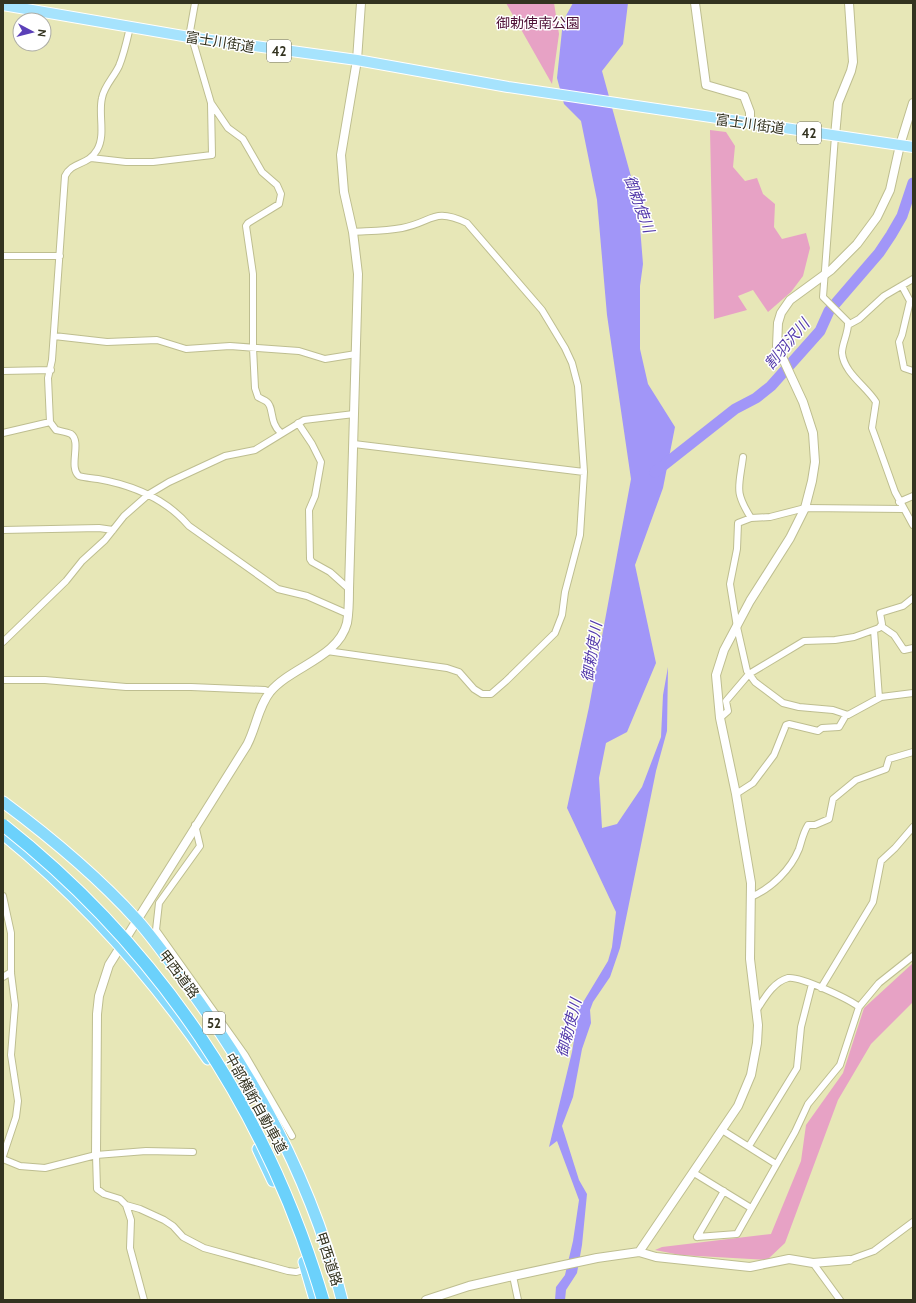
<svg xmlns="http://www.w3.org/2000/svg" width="916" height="1303" font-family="Cabin,'Noto Sans JP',sans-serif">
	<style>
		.green { fill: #e7a2c5 }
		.water { fill: #a196f8 }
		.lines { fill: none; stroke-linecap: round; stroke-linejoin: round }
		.river { stroke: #a196f8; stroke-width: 11 }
		.minor-casing { stroke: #bebe90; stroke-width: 8 }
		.tertiary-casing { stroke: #bebe90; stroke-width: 10 }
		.primary-casing { stroke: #fff; stroke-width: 12 }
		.trunk-casing { stroke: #fff; stroke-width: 13 }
		.minor { stroke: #fff; stroke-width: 6 }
		.tertiary { stroke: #fff; stroke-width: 8 }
		.primary { stroke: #a6e3fd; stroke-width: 10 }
		.trunk { stroke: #88dafc; stroke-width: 11 }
		.motorway-bridge-casing { stroke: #fff; stroke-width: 14; stroke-linecap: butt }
		.motorway-bridge { stroke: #6bd1fb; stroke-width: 12 }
		.labels { text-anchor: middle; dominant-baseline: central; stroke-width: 3; stroke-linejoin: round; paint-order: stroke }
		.shield { fill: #fff; stroke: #707063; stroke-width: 1 }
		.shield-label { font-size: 13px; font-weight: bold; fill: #333320 }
		.park-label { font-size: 14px; fill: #4f1036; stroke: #fff }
		.street-label { font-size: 14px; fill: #333320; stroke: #fff }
		.water-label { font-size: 15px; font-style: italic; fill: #533aaa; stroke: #fff }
	</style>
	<rect width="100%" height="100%" fill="#e7e7b7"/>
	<path class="green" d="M506,3H554L559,34L552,84Z
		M710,130L726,132L735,146L733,167L745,181L757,178L763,194L775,204L774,227L782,239L806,233L810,248L803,276L791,292L768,312L753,290L738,296L747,310L714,319Z
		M913,963V1002L871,1044L838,1100L785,1243L767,1260L680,1255L655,1250L662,1247L771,1234L801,1161L806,1125L843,1073L864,1008Z"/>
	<path class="water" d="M573,3H628L623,44L602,71L638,202L643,264L640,286V349L648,384L675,427L663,488L635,565L656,663L627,732L606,743L599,778L602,828L617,824L642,787L661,737L663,695L668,667L667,731L656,771L620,948L610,977L593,1002L590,1010L591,1023L582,1049L573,1097L562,1126L579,1180L587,1194L582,1245L577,1273L566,1290L565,1300H555L556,1287L565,1275L573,1241L579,1200L557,1141L549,1147L572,1052L577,1022L576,1008L582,1004L608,961L612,947L616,912L567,808L589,707L631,479L607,315L597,200L581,121L564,104L557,78L563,21Z"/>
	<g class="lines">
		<path class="river" d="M655,472L735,409L756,398L771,386L820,331L829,311L879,253L891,235L902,216L913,183"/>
		<g class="minor-casing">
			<path id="minor" d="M130,27C127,40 124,54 119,66C114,77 104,86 102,98C98,114 106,135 97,150C88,166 72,161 65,176L52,360L48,378L50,422L56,430C60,431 67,432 71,434C82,442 68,467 79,476C85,478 92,478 98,479C132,485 166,499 189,526L278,589L307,596L348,614
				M189,37L195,3
				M192,38L211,103L228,128L243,139L262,172L277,185L281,194L279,204L248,223L246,226L253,274V348L255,388L258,397C261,399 265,400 267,402C274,407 269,423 281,433
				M835,136L823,297L848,322C849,332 842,343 842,353C844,373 866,386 876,402L872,428L876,439L895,492L913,525
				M91,158L126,162H153L212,155L211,104
				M3,256H60
				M902,286L910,301L902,335L899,342L904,368L913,371
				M848,325L859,319L884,296L913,279
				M54,336L107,342L157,340L186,349L230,346L299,351L325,359L356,354
				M3,371L51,370
				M298,423L312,444L321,462L315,496L309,510L310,559L312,562L330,572L349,589
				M3,433L50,422
				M354,444L584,472
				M743,457C739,488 734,491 751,518
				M899,502L913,496
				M904,509L805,508L770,517L751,518L738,523L737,549L730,584L737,627L747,671L755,682L783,703L799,707L833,710L848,715L881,697L913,693
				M3,530L99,528L113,530
				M881,626L894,635L904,650L913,648
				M874,630L879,698
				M3,642L66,581L82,561L105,540L124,516L149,494L169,482L225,456L255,450L304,420L354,414
				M327,651L447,668L459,672L474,689L482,694H491L506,681L555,633L562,615L565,592L580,535L584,472L578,386L572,363L565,348L542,310L467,223C433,207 433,222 402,228C386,231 369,231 353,232
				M3,680H45L126,687H191L265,690L270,692
				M720,718L728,711L726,701L749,674L804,641L835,640L854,637L879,628L882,624L880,613L903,606L913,598
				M736,794L753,783L774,755L786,725L789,724L818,731L822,728L839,727L846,715
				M195,825L200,846L159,903L156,930L245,1055L292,1136
				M3,896L11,933V973L15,1005L11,1055L18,1101L16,1117L3,1156
				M751,897C772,888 791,869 799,849C802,840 803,833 808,825H815L829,819L833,799L856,780L886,769L889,759L913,752
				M3,977L11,972
				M821,988L873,902L881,861L895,848L913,827
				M756,1011C764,999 773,982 788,978C800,976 849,999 859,1007
				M722,1130L776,1164
				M749,1146L797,1068L801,1027L812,984
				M96,1155L97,1189L104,1194L120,1199L126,1205L140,1209L164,1220L173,1226L183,1237L204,1248L288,1271L296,1272L307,1269
				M3,1159L20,1166L45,1168L96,1155L146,1151L193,1152
				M694,1173L751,1208
				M126,1205L131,1220L130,1248L144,1300
				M697,1237L737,1234L795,1132L808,1104L840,1065L859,1007L879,983L913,956
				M697,1237L724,1191
				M849,1260L874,1251L913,1222
				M813,1263L840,1300
				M513,1276L518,1300"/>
		</g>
		<g class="tertiary-casing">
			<path id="tertiary" d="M695,3L706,85L744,96L750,112V124
				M835,136L838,103L851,71L853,62L849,3
				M96,1155L97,1014L99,996L109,965L247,745C256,728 258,707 270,692C292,666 338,658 347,623C349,612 349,600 349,589L358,274L353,232L344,192L341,155L357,60L361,3
				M639,1252L738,1106L751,1075L757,1043L758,1025L750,959L751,883L736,794L720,718L716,675L724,650L750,601L790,538L805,508L812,481L815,462L813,433L803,402L777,346L778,323L781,313L790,300L831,270L857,244L877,217L890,190L900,145L913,103
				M426,1300L469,1286L513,1276L597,1258L639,1252L656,1257L750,1267L789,1259L813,1263L849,1260"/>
		</g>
		<g class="primary-casing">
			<path id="primary" d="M3,5L189,37L357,60L508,87L913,147"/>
		</g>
		<g class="trunk-casing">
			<path id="trunk" d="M3,802C50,837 97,876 137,920C155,940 170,962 186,984C256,1078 313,1186 342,1300
				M3,834C83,899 150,974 208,1059
				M258,1149L273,1181
				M304,1262L315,1300"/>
		</g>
		<use href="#minor" class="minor"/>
		<use href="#tertiary" class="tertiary"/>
		<use href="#primary" class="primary"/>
		<use href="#trunk" class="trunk"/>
		<g class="motorway-bridge-casing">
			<path id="motorway-bridge" d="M3,825C159,948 267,1110 323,1300"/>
		</g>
		<use href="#motorway-bridge" class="motorway-bridge"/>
	</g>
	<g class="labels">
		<g class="shield">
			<rect x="267" y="40" width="24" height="22" rx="3"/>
			<rect x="797" y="122" width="24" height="22" rx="3"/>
			<rect x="203" y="1012" width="22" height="22" rx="3"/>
		</g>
		<g class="shield-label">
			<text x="279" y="51">42</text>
			<text x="809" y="133">42</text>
			<text x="214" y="1023">52</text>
		</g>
		<g class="park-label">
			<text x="538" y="23">御勅使南公園</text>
		</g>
		<g class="street-label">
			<text transform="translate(220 42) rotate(9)">富士川街道</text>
			<text transform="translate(750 124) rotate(8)">富士川街道</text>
			<text transform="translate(179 974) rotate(53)">甲西道路</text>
			<text transform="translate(256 1103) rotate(61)">中部横断自動車道</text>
			<text transform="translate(329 1259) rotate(72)">甲西道路</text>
		</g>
		<g class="water-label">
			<text transform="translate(639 204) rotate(70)">御勅使川</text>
			<text transform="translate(787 344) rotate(-50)">割羽沢川</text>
			<text transform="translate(592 652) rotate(-81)">御勅使川</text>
			<text transform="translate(569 1028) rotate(-76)">御勅使川</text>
		</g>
	</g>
	<rect width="916" height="1303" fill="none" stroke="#333320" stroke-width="8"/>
	<g transform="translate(32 32) rotate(97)"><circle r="19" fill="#ffffff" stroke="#adada6"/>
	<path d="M0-3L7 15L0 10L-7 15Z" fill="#5b40b8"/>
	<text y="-6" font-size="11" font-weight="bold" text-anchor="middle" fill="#333320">N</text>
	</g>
</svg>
